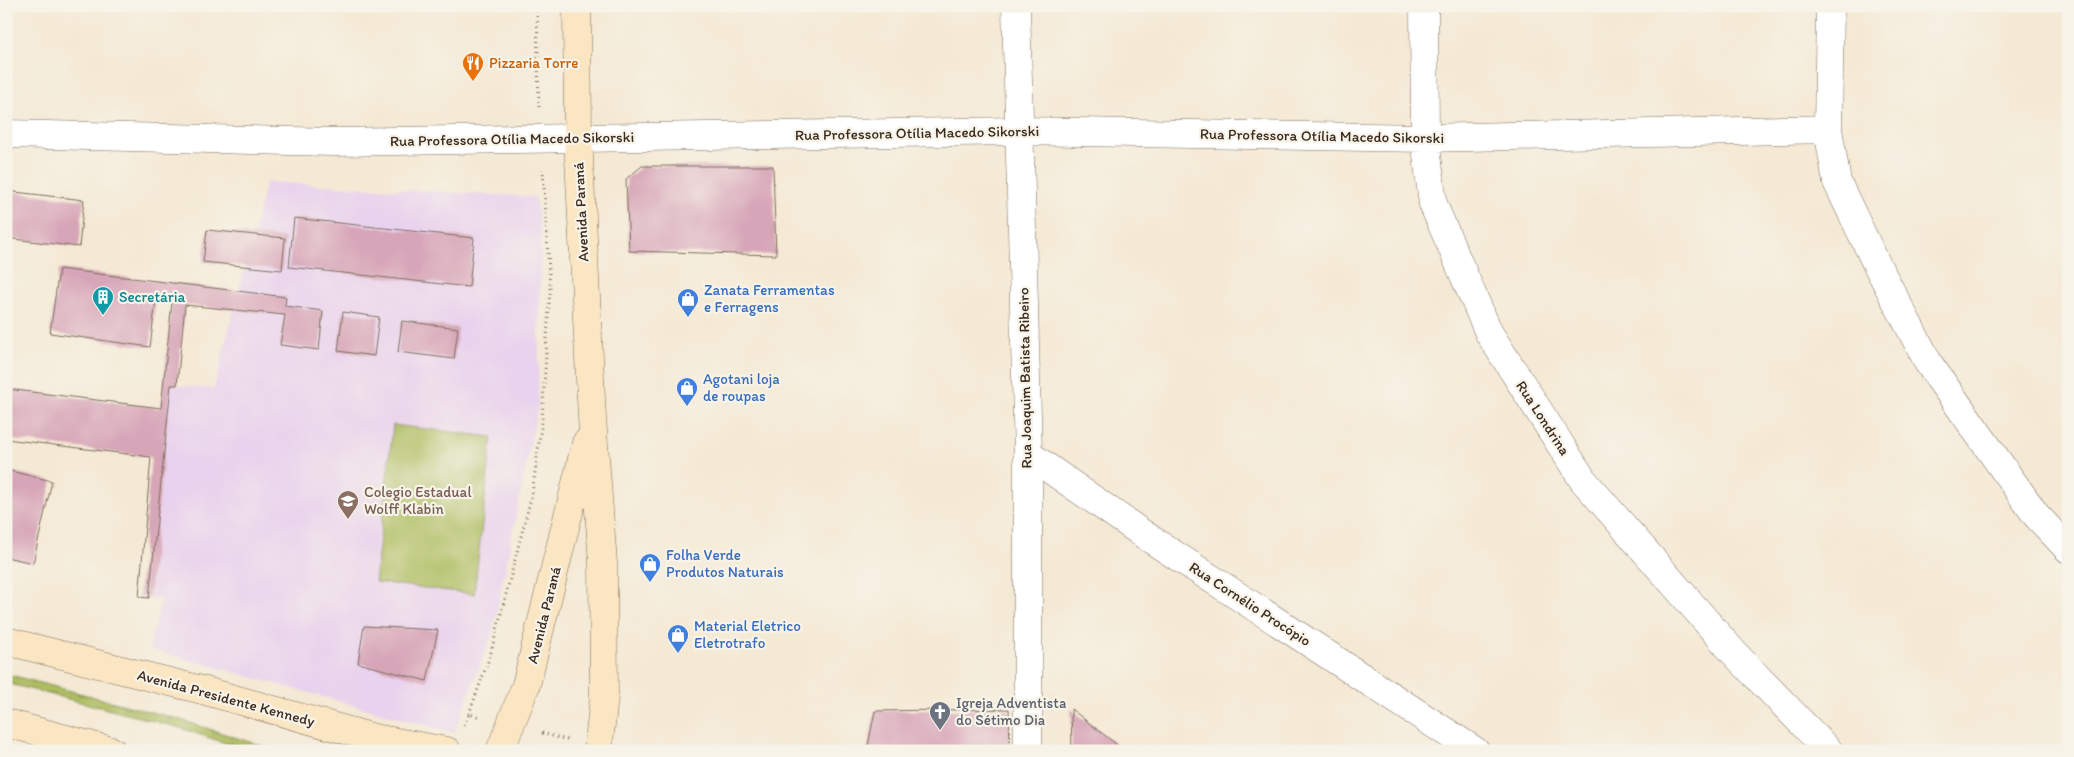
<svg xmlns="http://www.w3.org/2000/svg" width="2074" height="757" font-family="Itim,sans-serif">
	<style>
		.built { fill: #e9d2ed }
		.grass { fill: url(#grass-tufts); stroke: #74743f }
		.pitch { fill: #adbd60; stroke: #74743f }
		.building { fill: #d7a5b8 }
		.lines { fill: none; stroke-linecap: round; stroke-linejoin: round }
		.street-casing { stroke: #7c6d5e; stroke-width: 29 }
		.secondary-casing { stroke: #7c6d5e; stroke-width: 29 }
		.path { stroke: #7c6d5e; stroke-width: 3; stroke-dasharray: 1 4; stroke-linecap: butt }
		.street { stroke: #fff; stroke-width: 28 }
		.secondary { stroke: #fbe6c4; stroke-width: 28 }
		.labels { text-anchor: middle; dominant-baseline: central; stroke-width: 4.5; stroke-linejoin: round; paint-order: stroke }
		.food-label { font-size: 15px; fill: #c56008; stroke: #f7f3e8; text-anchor: start }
		.street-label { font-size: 15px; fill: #3b2a1e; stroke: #f7f3e8 }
		.shop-label { font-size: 15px; fill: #366cbe; stroke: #f7f3e8; text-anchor: start }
		.culture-label { font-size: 15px; fill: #0d838f; stroke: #f7f3e8; text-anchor: start }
		.education-label { font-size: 15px; fill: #785e54; stroke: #f7f3e8; text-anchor: start }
		.worship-label { font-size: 15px; fill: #5b616d; stroke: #f7f3e8; text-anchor: start }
	</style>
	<defs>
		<pattern id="grass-tufts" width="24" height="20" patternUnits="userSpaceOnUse" patternTransform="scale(1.25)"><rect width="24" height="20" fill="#adbd60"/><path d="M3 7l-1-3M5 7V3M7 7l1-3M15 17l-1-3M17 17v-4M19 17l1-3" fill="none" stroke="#8e9a4f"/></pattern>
	</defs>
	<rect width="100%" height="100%" fill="#f7f3e8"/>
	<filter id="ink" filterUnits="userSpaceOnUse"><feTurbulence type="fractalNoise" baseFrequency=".02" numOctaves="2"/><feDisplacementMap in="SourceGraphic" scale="10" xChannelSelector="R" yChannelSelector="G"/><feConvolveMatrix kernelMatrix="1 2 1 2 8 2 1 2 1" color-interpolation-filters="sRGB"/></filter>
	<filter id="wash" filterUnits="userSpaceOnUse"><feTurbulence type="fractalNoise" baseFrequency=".0096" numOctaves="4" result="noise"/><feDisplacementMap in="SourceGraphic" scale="20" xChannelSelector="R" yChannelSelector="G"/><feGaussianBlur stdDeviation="1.12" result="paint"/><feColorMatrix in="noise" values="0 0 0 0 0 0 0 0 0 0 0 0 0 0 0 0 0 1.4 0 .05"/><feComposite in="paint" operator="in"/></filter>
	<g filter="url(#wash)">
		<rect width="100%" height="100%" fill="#f4e9d4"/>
		<path class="built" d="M266,182L535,197L541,236L538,406L492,634L454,733L149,649L161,600L149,598L171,385L214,389Z"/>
		<path class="grass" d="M6,674L175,718L278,751H249L177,727L6,683Z"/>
		<path class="pitch" d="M393,425L492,437L474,594L375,582Z"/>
		<g id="blocks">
			<path class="building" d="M642,166H773L776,255L629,251L626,179Z
				M6,191L84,200L79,247L6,238Z
				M294,218L474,238L469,287L289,267Z
				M207,230L285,238L282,270L203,262Z
				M59,269L286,297L285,306L323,311L319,350L280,345L285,315L185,305L177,385H171L149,598L139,597L151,457L6,439V392L7,389L161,408L172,302L156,300L150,347L50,333Z
				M343,312L379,317L374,356L338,351Z
				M402,321L458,328L454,359L398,352Z
				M6,470L52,481L33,563L6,557Z
				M364,626L438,630L427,681L358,663Z
				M1009,709L1010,751H867L875,711Z
				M1071,709L1125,751H1072Z"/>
		</g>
	</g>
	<g filter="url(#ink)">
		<use href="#blocks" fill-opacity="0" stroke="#7c6d5e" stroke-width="1"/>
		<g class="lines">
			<g class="street-casing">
				<path id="street" d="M1016,6L1028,454V751
					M1424,6L1425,138L1433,204L1489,333L1583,480L1734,653L1829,751
					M1830,6L1828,129L1837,182L1875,261L1929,364L2036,515L2068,549
					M6,134L335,142L1019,131L1425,138L1828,129
					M1028,454L1146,536L1475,751"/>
			</g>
			<g class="secondary-casing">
				<path id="secondary" d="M577,6L578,138L592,418L603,563L604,697L598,751
					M6,641L202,690L374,738L447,751
					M6,723L112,751
					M500,751L526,685L586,443"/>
			</g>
			<path class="path" d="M537,6L539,108
				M469,714L490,656L532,494L542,420L550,288L543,169
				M464,725L469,714L480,717
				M542,733L567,740"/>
			<use href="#street" class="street"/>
			<use href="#secondary" class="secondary"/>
		</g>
	</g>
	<defs>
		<g id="restaurant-pin" transform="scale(1.125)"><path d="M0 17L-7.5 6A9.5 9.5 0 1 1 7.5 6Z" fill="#e8710a" stroke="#f7f3e8"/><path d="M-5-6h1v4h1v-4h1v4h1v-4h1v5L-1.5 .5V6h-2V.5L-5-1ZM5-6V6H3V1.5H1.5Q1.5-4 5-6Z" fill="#fff"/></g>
		<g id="building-pin" transform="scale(1.125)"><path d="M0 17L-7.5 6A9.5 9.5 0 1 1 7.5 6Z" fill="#0f9aa8" stroke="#f7f3e8"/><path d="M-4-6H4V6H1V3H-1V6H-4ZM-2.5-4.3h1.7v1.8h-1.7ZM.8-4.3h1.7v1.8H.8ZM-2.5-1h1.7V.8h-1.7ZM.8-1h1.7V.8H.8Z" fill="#fff"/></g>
		<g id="shop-pin" transform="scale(1.125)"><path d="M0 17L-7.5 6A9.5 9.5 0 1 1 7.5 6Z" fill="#3f7fe0" stroke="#f7f3e8"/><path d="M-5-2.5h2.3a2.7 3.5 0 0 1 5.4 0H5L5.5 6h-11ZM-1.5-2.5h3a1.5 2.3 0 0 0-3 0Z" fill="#fff"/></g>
		<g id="school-pin" transform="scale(1.125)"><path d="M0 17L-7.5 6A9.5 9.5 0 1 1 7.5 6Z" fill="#8d6e63" stroke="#f7f3e8"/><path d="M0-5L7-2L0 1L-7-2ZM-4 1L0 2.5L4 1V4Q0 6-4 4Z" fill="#fff"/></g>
		<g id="church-pin" transform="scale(1.125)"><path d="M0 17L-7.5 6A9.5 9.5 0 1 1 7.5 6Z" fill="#6b7280" stroke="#f7f3e8"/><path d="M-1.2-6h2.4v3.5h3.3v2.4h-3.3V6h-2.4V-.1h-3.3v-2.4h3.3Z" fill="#fff"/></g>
	</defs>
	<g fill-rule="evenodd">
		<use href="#restaurant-pin" x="473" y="63"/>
		<use href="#building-pin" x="103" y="297"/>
		<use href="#shop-pin" x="688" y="299"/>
		<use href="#shop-pin" x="687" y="388"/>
		<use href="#school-pin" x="348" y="501"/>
		<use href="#shop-pin" x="650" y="564"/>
		<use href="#shop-pin" x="678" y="635"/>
		<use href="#church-pin" x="940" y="712"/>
	</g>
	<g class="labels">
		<g class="food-label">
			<text x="489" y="63">Pizzaria Torre</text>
		</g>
		<g class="street-label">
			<text transform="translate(917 133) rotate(-1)">Rua Professora Otília Macedo Sikorski</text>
			<text transform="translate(1322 136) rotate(1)">Rua Professora Otília Macedo Sikorski</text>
			<text transform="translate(512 139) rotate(-1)">Rua Professora Otília Macedo Sikorski</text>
			<text transform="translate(581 212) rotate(-93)">Avenida Paraná</text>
			<text transform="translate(1025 378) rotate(-91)">Rua Joaquim Batista Ribeiro</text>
			<text transform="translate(1543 418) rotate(57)">Rua Londrina</text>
			<text transform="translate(1250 604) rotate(33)">Rua Cornélio Procópio</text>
			<text transform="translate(544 615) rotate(-76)">Avenida Paraná</text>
			<text transform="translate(226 698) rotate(15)">Avenida Presidente Kennedy</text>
		</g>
		<g class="shop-label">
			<text x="704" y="290">Zanata Ferramentas<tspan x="704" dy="17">e Ferragens</tspan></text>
			<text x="703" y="379">Agotani loja<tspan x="703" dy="17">de roupas</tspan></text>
			<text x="666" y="555">Folha Verde<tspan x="666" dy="17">Produtos Naturais</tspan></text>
			<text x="694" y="626">Material Eletrico<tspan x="694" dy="17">Eletrotrafo</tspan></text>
		</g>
		<g class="culture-label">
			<text x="119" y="297">Secretária</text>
		</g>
		<g class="education-label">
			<text x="364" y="492">Colegio Estadual<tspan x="364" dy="17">Wolff Klabin</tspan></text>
		</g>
		<g class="worship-label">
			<text x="956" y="703">Igreja Adventista<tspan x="956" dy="17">do Sétimo Dia</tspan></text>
		</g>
	</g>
	<rect width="2074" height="757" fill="none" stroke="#f7f3e8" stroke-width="25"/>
</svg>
